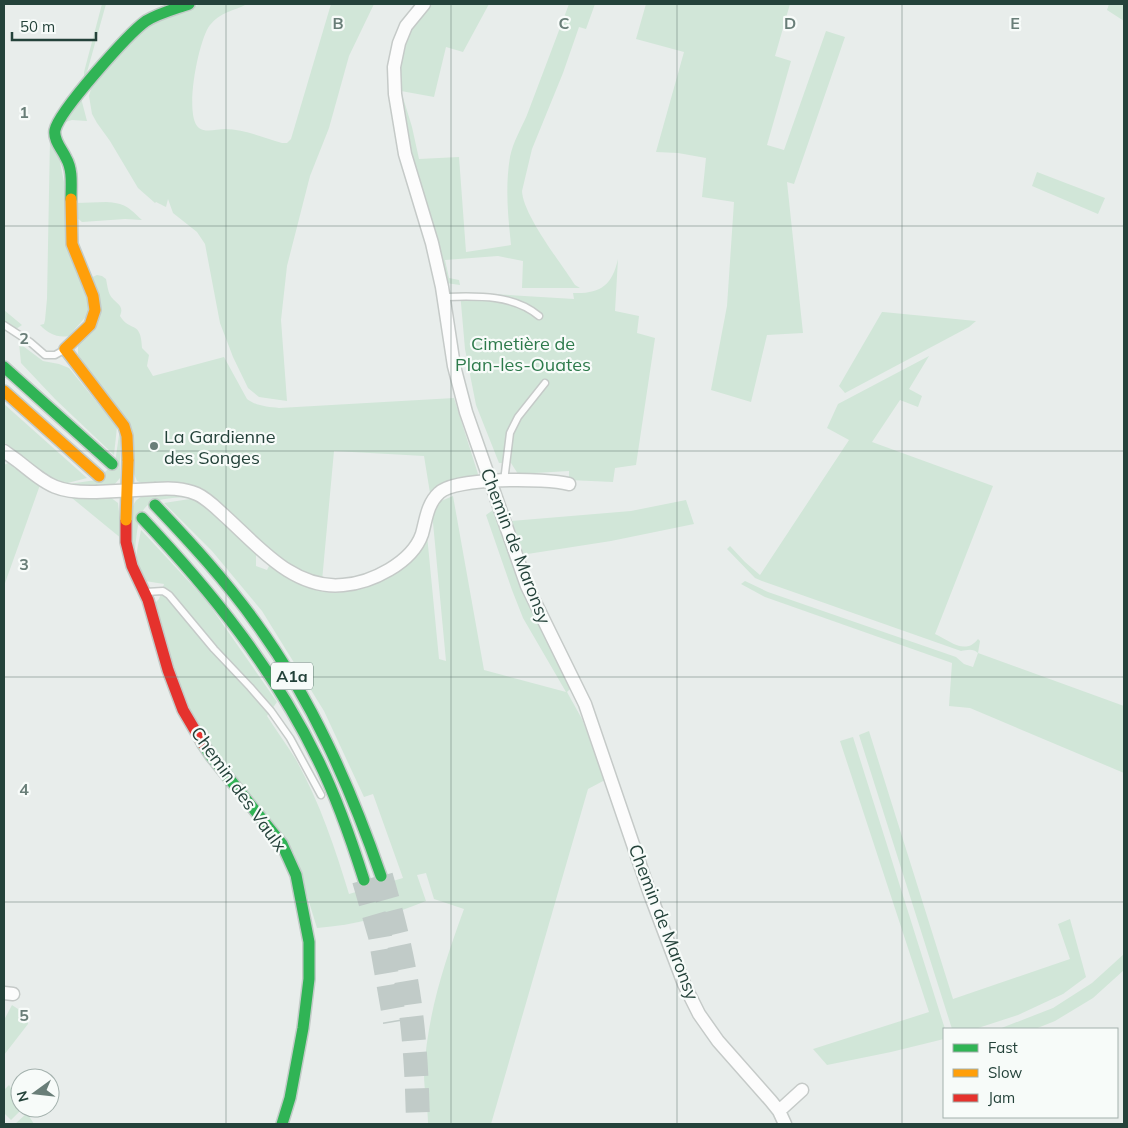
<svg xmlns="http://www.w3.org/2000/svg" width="1128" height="1128" font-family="Mulish,sans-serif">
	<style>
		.green { fill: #d1e6d8 }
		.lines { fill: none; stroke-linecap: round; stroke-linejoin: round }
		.highway-tunnel { stroke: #c1cbc8; stroke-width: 24; stroke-dasharray: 24 12; stroke-linecap: butt }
		.lane-casing { stroke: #c5cac8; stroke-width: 9 }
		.street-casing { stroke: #c5cac8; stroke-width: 15 }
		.fast-casing { stroke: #c3cbc8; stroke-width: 14 }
		.slow-casing { stroke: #c3cbc8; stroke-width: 14 }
		.jam-casing { stroke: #c3cbc8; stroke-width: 14 }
		.lane { stroke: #fcfcfc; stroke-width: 6 }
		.street { stroke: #fcfcfc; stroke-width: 12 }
		.fast { stroke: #30b455; stroke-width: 11 }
		.slow { stroke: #ff9f0a; stroke-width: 11 }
		.jam { stroke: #e5322d; stroke-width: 11 }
		.street-bridge-casing { stroke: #c5cac8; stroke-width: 15; stroke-linecap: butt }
		.slow-bridge-casing { stroke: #c3cbc8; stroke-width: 14; stroke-linecap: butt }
		.street-bridge { stroke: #fcfcfc; stroke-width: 12 }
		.slow-bridge { stroke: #ff9f0a; stroke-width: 11 }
		.grid { fill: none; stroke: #697e78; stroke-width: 1; stroke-opacity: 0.55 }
		.poi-dot { fill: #697e78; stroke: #f7fbf9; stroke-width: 2 }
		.labels { text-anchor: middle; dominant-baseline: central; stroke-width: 4.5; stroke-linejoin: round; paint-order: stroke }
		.shield { fill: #f7fbf9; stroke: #637a73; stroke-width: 1 }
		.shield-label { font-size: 16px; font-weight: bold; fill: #24423a }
		.park-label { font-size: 18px; fill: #2d7a4b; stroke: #f7fbf9 }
		.poi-label { font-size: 18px; fill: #24423a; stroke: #f7fbf9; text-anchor: start }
		.street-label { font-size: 18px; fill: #24423a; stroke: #f7fbf9 }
		.grid-label { font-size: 16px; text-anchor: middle; font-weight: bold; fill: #697e78; stroke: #f7fbf9; stroke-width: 4.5; stroke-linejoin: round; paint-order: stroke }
	</style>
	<rect width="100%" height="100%" fill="#e8edeb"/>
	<path class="green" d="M102,4H106L84,83V72Z
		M201,4H247C234,11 220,12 210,25C199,38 183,116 199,128C206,133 217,129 225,129C244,129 264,138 282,143H287L291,139L331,4H374L349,56L329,128L310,176L287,266L281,320L287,401L259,397L248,388L233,357L220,323L205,244L197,232L173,213L168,199L166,207L156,202L155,203L138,188L110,141L97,123L92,114L89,96L91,89L136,35L167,15Z
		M433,4H489L463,52L446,47L434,97L401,91L412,127L419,159L459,157L466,252L511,245C508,216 505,187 510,157C513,142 521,129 527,115C541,78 555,41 569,4H595L586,29L579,27L563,73L532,149L522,191C523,215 561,263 575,285L580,288H522L523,261L498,256L445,260L449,278L459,280L460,285L446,283C442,265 439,247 434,230C429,212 421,194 416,176C411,158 408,141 405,123C397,78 394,35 433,4Z
		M646,4H790L775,56L791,61L767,145L784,150L826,31L845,37L794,184L787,182L803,333L767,335L751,402L711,390L727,306L734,202L702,197L706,158L678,153L656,152L684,52L636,39Z
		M1109,4H1124V21L1107,10Z
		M81,98L87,121L72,120L62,123Z
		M50,139L58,152L90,312L69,336C57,338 49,334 40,325L44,324L45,320L47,299Z
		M1037,172L1105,198L1098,214L1032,186Z
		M106,202C125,203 128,207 142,220L125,219L82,222L75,216L76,203Z
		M618,259L615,311L639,316L637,333L655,338L636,465L615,468L613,482L569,480V471L518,474L511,463H499L476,405L465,349L460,292L574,299L573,293C600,294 612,286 618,259Z
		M97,275L102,276L106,279C107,284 108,291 110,295C115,304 125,304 120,316C130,333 141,319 142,348L149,355L147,366L153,376L224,357L247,399C256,406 268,407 279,408L454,398L478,474L474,479L441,486L430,493L424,456L334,451L322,581L286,566L266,546L192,487L173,482L144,484L137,481L134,474L132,439L78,354V344L87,336L90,278Z
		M4,310L22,325L16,329L4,321Z
		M882,312H883L976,321L969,327L845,393L839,386Z
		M19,343L43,361L59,364L69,368L117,427L114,455L55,399L21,363Z
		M929,356L909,389L922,396L918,407L900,400L872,442L993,486L935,634C949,640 965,656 978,639L980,641L978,653L1124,706V773L970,708L949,706L952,663L765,597L741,584L745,581L768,592L956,657L964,664L973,667L978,653C973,648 967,650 961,651L762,581L755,578L727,549L730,546L745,562L760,575L849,440L827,428L838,404Z
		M4,404L87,478L60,485C40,474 20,458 4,442Z
		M120,428V478L114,485L106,488L62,485L96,480L115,463Z
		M8,463L40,485L4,586V465Z
		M161,492L188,494L206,504L256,554V566L267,570L270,564C287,576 303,588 325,592C354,597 400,574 419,552C423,548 425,541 427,535L439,659L446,661L432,512L441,501L453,496L484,670L566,692L523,618L512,590L486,515L493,510L522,591L571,688L567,692L582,719L605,780L588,789L491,1124H428C428,1108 424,1091 424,1074C427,1015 444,964 464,909L434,899L426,873L417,875L426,901C390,916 355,925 317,928L294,853L274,825L238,787L198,731L179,690L168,657L155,603L159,599L164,584L145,581C132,560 137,553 141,530L206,600L277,702L267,716C276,730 286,744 295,758C319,800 335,848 349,894L403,878L373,794L364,797L324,711L262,611L212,551L164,503L190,499L191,497C178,498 159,497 148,505C136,513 136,546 134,561C131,548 126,507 138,499C144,494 154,493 161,492Z
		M103,496L110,497L118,503L122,539L72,498Z
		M686,500L694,524L611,541L521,555L511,521L631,511Z
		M869,731L953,999L1070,959L1058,924L1070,919L1086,977L1063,994L1018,1015L975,1029H952L859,735Z
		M853,737L945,1029L944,1039L891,1052L827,1065L813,1049L929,1012L840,741Z
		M1124,954V970L1093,998L1055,1021L1035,1029H999L1053,1008L1092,983Z
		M12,1005L27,1015L28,1024L4,1055V1020Z
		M9,1085L20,1103V1108H23L11,1120L4,1113V1090Z
		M27,1113L34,1124H15Z"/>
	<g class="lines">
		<path class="highway-tunnel" d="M381,876C390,907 398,937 404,969C414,1020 417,1072 418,1124
			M364,880L380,936L395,1022"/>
		<g class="lane-casing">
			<path id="lane" d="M444,297C476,296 513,294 539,316
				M4,325L30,342L45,355H55L64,350
				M504,481L510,433L518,417L545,383
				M146,592L163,591L169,595L214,649L250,687L271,711L290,738L321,795"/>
		</g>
		<g class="street-casing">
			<path id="street" d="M424,4L406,26L399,43L394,67L395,94L405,154L432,243L442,287L454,366L466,412L527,586L585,704L650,894L684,984L699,1014L718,1041L771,1101L779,1111L785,1124
				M4,451C9,455 14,458 19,462C49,486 57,493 96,492
				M156,489C170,488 183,488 197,494C208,499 217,509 226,517C259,547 294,590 343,585C371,583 412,563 422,534C426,520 427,504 439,493C455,477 546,478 569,484
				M4,993L13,994
				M779,1111L802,1090"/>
		</g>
		<g class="fast-casing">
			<path id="fast" d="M71,199C71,185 73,170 66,158C62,149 53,140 55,130C59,111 129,33 146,21C159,13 175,9 189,4
				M4,367L112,464
				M155,505C191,543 226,581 256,623C312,700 350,786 381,876
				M142,518C211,591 274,669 318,760C337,798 351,839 364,880
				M203,744L211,756L282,844L296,875L309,942V979L303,1028L290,1098L282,1124"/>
		</g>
		<g class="slow-casing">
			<path id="slow" d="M71,199L72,244L93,296L95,310L90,325L65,349L124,426L127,436L128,461
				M4,391L99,476"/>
		</g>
		<g class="jam-casing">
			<path id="jam" d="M126,520V542L132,566L148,600L168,670L183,710L203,744"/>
		</g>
		<use href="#lane" class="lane"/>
		<use href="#street" class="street"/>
		<use href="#fast" class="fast"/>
		<use href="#slow" class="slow"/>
		<use href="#jam" class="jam"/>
		<g class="street-bridge-casing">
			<path id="street-bridge" d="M96,492L156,489"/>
		</g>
		<g class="slow-bridge-casing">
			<path id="slow-bridge" d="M126,520L128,461"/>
		</g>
		<use href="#street-bridge" class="street-bridge"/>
		<use href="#slow-bridge" class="slow-bridge"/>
	</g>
	<path class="grid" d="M226,4V1124M451,4V1124M677,4V1124M902,4V1124M4,226H1124M4,451H1124M4,677H1124M4,902H1124"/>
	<circle class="poi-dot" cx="154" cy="446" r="5"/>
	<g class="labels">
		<rect class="shield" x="271" y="662.5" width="42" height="27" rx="4"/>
		<g class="shield-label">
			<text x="292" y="676">A1a</text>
		</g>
		<g class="park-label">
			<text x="523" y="343">Cimetière de<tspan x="523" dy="21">Plan-les-Ouates</tspan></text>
		</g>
		<g class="poi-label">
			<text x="164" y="436">La Gardienne<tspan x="164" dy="21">des Songes</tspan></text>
		</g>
		<g class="street-label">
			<text transform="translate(516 546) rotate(69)">Chemin de Maronsy</text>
			<text transform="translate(239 789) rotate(54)">Chemin des Vaulx</text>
			<text transform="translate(664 922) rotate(69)">Chemin de Maronsy</text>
		</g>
	</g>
	<g class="grid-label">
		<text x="338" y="29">B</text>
		<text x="564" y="29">C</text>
		<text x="790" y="29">D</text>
		<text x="1015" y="29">E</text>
		<text x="24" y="118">1</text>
		<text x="24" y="344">2</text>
		<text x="24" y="570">3</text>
		<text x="24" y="795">4</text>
		<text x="24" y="1021">5</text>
	</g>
	<rect width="1128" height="1128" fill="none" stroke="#24423a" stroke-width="10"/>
	<rect x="943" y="1028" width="175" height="90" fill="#f7fbf9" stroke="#a3b1ad"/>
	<rect x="953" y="1044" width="25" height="8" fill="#30b455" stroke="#a3b1ad"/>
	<text x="988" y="1053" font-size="15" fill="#24423a">Fast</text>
	<rect x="953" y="1069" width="25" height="8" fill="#ff9f0a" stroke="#a3b1ad"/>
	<text x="988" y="1078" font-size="15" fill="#24423a">Slow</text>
	<rect x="953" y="1094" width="25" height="8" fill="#e5322d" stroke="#a3b1ad"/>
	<text x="988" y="1103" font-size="15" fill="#24423a">Jam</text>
	<g transform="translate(35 1093) rotate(255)"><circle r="24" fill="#f7fbf9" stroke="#a3b1ad"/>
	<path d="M0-4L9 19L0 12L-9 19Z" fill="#697e78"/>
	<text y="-8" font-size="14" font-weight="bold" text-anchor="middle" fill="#24423a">N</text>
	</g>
	<path d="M12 32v8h84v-8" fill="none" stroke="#24423a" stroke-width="2.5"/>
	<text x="20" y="32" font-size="15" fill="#24423a" stroke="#f7fbf9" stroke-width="4" paint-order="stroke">50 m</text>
</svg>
